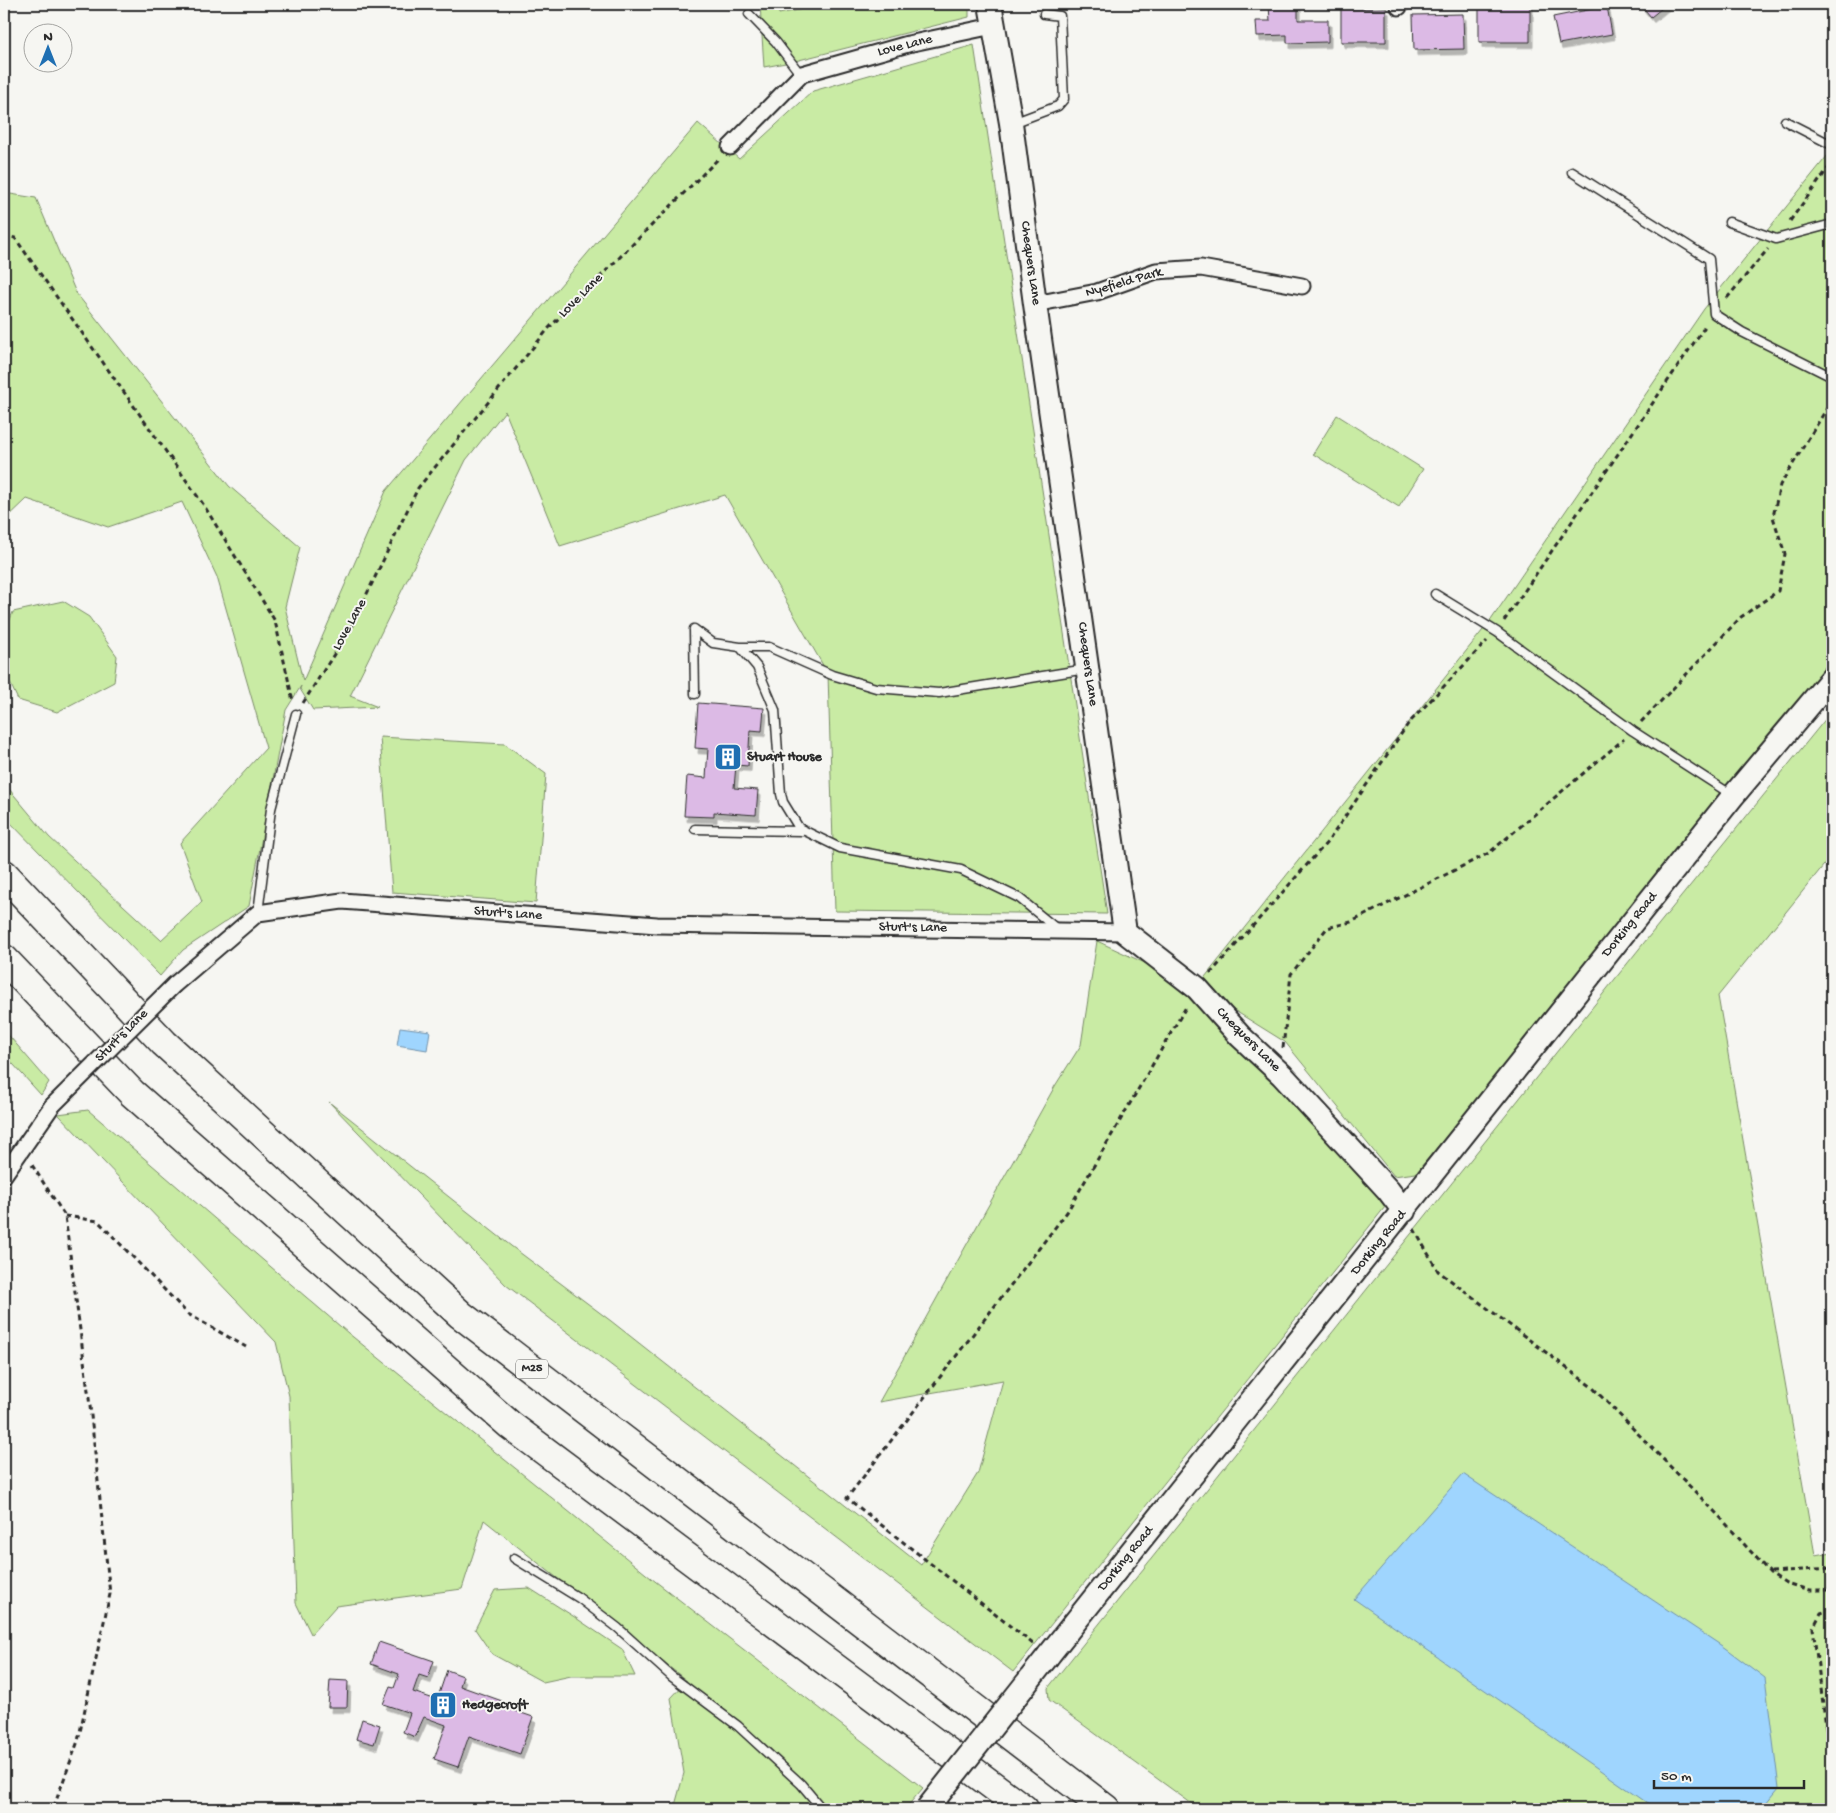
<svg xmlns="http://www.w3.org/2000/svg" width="1836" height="1813" font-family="'Gochi Hand',sans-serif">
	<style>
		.green { fill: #c9eba4; stroke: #7a8b68 }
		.water { fill: #9fd5fe; stroke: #7191aa }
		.building { fill: #dcbae5; stroke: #2b2b2b; filter: url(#shadow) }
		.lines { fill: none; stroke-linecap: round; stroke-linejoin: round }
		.lane-casing { stroke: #2b2b2b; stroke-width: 11 }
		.street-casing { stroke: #2b2b2b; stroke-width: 19 }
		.secondary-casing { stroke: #2b2b2b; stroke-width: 26 }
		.highway-casing { stroke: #2b2b2b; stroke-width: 31 }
		.path { stroke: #2b2b2b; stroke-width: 3; stroke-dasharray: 5 4; stroke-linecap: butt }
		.lane { stroke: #f6f6f2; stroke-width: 8 }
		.street { stroke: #f6f6f2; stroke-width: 15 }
		.secondary { stroke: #f6f6f2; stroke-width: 22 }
		.highway { stroke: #f6f6f2; stroke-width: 28 }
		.street-bridge-casing { stroke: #2b2b2b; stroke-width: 19; stroke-linecap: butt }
		.secondary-bridge-casing { stroke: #2b2b2b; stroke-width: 26; stroke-linecap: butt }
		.street-bridge { stroke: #f6f6f2; stroke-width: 15 }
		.secondary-bridge { stroke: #f6f6f2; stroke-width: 22 }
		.labels { text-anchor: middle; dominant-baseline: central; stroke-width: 4; stroke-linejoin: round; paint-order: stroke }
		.shield { fill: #f6f6f2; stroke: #686867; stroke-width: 1 }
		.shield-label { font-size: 12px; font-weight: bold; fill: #2b2b2b }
		.street-label { font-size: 14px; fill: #2b2b2b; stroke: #f6f6f2 }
		.poi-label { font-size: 14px; font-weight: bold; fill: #2b2b2b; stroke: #f6f6f2; text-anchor: start }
	</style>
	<defs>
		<filter id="shadow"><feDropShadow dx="3" dy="5.5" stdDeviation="0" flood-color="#0004"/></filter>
	</defs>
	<rect width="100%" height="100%" fill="#f6f6f2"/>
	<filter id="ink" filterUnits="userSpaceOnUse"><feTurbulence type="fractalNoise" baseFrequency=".02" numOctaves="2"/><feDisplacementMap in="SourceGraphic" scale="10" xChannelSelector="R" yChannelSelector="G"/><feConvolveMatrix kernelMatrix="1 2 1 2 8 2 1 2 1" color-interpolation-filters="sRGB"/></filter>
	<g filter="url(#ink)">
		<path class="green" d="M760,4H778L779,14L827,4H969V17L791,62L764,67Z
			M974,45L1107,914L835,911L828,674L725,495L560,546L505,411L466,460L350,696L378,707L313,710L300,689L301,686L286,710L249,906L183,950L160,976L4,816V783L49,837L161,940L202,902L180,843L266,748L217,577L182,502L108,527L27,499L4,521V193L36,198L76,293L229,486L300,547L285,607L303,681L386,491L698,123L739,159L813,91Z
			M1832,150V663L1649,890L1416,1173L1394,1176L1285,1042L1200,989L1393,1197L1013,1672L506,1285L329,1102L511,1246L611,1321L921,1565L978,1473L1003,1380L879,1402L1055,1086L1081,1045L1097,941L1197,987L1491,620L1704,309Z
			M1337,415L1423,469L1399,507L1313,454Z
			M63,601L89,617L117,656L114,682L57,712L18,700L4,670V634L13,612Z
			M1832,711V855L1718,996L1815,1555L1832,1552V1809H1199L1049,1700L1048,1688L1659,924Z
			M380,737L505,744L546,774L536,903L392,892Z
			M4,1030L49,1082L41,1095L4,1054Z
			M88,1110L348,1333L651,1578L923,1788L905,1809H674L684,1773L671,1698L687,1681L484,1520L462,1589L336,1606L311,1634L296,1603L289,1396L276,1342L58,1114Z
			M529,1588L573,1616L622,1649L635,1676H571L543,1682L492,1654L475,1629L495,1590Z"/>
		<path class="water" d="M400,1027L430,1031L427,1050L397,1045Z
			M1463,1474L1725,1648L1765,1678L1779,1788L1762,1809H1656L1354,1599Z"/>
		<path class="building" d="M1269,4H1298V20H1328V42L1287,43V35L1257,36L1256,21H1270Z
			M1479,4H1530V42H1479Z
			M1640,4H1667L1651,17Z
			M1607,6L1612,34L1559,44L1553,17Z
			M1386,8V42H1341V9Z
			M1463,14L1464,49L1414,50L1413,15Z
			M698,703L764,708L762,731L750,730L748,766L736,765L734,788L758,790L756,815L714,812V817L684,816L687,776L706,778L708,749L695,748Z
			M379,1642L434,1661L428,1678L419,1675L413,1692L437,1700L447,1670L463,1676L460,1686L502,1701L501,1706L533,1717L520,1754L469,1736L458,1767L434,1759L446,1725L424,1717L415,1737L403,1732L410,1713L383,1704L390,1687L394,1688L399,1674L371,1664Z
			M330,1680L348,1681L347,1707H328Z
			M362,1719L380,1725L374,1744L356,1739Z"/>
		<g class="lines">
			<g class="lane-casing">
				<path id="lane" d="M749,14L776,42L801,75
					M1785,121L1832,145
					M1013,123L1058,106L1064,99L1060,16L1044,14
					M1572,172L1709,259L1714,314L1742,332L1832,377
					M1729,222L1776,239L1832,224
					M1435,594L1497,632L1633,731L1732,795
					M694,629L713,643L740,647L757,667L775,710L781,794L783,802L799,828L840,848L961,870L1019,898L1057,929
					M694,629L695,694
					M740,647H769L832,675L876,688L939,693L1086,669
					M695,829L802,831
					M258,913L271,809L296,714
					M514,1558L579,1598L618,1628L671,1676L738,1726L801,1784L822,1809"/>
			</g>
			<g class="street-casing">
				<path id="street" d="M1399,4V7
					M730,147L802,74L908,44L993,26
					M1035,304L1097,292L1156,271L1201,268L1302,286
					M174,985L258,913L342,901L657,925L1125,932
					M4,1175L52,1106"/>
			</g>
			<g class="secondary-casing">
				<path id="secondary" d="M990,4L1011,123L1035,304L1125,932L1197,988L1240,1036L1282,1075L1388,1190L1404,1211
					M1048,1656L1733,796L1832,678"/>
			</g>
			<g class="highway-casing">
				<path id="highway" d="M4,874L164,1043L461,1315L1106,1809
					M4,959L132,1093L510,1425L1024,1809"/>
			</g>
			<path class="path" d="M1790,221L1832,163
				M4,235L15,238L203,504L275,621L293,701
				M1727,298L1768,249
				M1504,621L1706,325
				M303,703L350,629L418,488L549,328L719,158
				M1641,722L1741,617L1778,591L1785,554L1773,517L1780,485L1832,400
				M1210,974L1329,840L1408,724L1487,641
				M1283,1048L1291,974L1327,928L1351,922L1489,853L1624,739
				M32,1165L65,1216L90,1406L110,1594L78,1741L53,1809
				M65,1216L98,1221L188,1314L246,1347
				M1414,1229L1438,1271L1592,1387L1719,1516L1770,1573L1786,1583L1809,1590H1832
				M1771,1572L1832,1568
				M1832,1609L1821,1613L1813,1628L1832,1772
				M1033,1644L847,1498L1067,1212L1186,1007"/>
			<use href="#lane" class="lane"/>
			<use href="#street" class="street"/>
			<use href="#secondary" class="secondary"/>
			<use href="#highway" class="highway"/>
			<g class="street-bridge-casing">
				<path id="street-bridge" d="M52,1106L174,985"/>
			</g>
			<g class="secondary-bridge-casing">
				<path id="secondary-bridge" d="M927,1809L1048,1656"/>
			</g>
			<use href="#street-bridge" class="street-bridge"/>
			<use href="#secondary-bridge" class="secondary-bridge"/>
		</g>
	</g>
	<defs>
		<g id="building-square" transform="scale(1.4375)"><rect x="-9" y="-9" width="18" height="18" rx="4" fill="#1f6fb2" stroke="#f6f6f2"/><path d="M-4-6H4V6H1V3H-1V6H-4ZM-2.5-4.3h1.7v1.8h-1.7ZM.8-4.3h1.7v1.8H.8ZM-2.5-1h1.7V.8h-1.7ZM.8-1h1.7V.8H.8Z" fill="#fff"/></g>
	</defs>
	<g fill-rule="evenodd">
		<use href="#building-square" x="728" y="757"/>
		<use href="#building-square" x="443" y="1705"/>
	</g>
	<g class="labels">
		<rect class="shield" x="516" y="1359.5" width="32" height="19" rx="4"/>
		<g class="shield-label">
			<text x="532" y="1369">M25</text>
		</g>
		<g class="street-label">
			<text transform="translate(905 46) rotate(-14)">Love Lane</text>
			<text transform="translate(1030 263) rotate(82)">Chequers Lane</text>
			<text transform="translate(1124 283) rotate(-16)">Nyefield Park</text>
			<text transform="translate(581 296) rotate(-45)">Love Lane</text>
			<text transform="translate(350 625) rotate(-61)">Love Lane</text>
			<text transform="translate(1087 664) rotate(82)">Chequers Lane</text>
			<text transform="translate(508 914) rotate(4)">Sturt's Lane</text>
			<text transform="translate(1630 925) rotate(-51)">Dorking Road</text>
			<text transform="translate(913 928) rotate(1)">Sturt's Lane</text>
			<text transform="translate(122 1036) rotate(-45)">Sturt's Lane</text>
			<text transform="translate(1248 1040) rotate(45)">Chequers Lane</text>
			<text transform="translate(1379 1243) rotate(-51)">Dorking Road</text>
			<text transform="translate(1126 1559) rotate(-51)">Dorking Road</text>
		</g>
		<g class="poi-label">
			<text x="747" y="757">Stuart House</text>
			<text x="462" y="1705">Hedgecroft</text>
		</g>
	</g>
	<rect width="1836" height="1813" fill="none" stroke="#f6f6f2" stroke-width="20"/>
	<rect x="10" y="10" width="1816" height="1793" fill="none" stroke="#2b2b2b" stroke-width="2" filter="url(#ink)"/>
	<g transform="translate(48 48)"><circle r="24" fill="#f6f6f2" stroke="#a5a5a2"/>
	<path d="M0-4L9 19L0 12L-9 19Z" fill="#1f6fb2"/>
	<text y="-8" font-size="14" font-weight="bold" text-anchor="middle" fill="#2b2b2b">N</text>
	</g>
	<path d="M1654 1780v8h150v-8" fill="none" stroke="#2b2b2b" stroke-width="2.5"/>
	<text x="1661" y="1780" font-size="15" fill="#2b2b2b" stroke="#f6f6f2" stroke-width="4" paint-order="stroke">50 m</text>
</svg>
